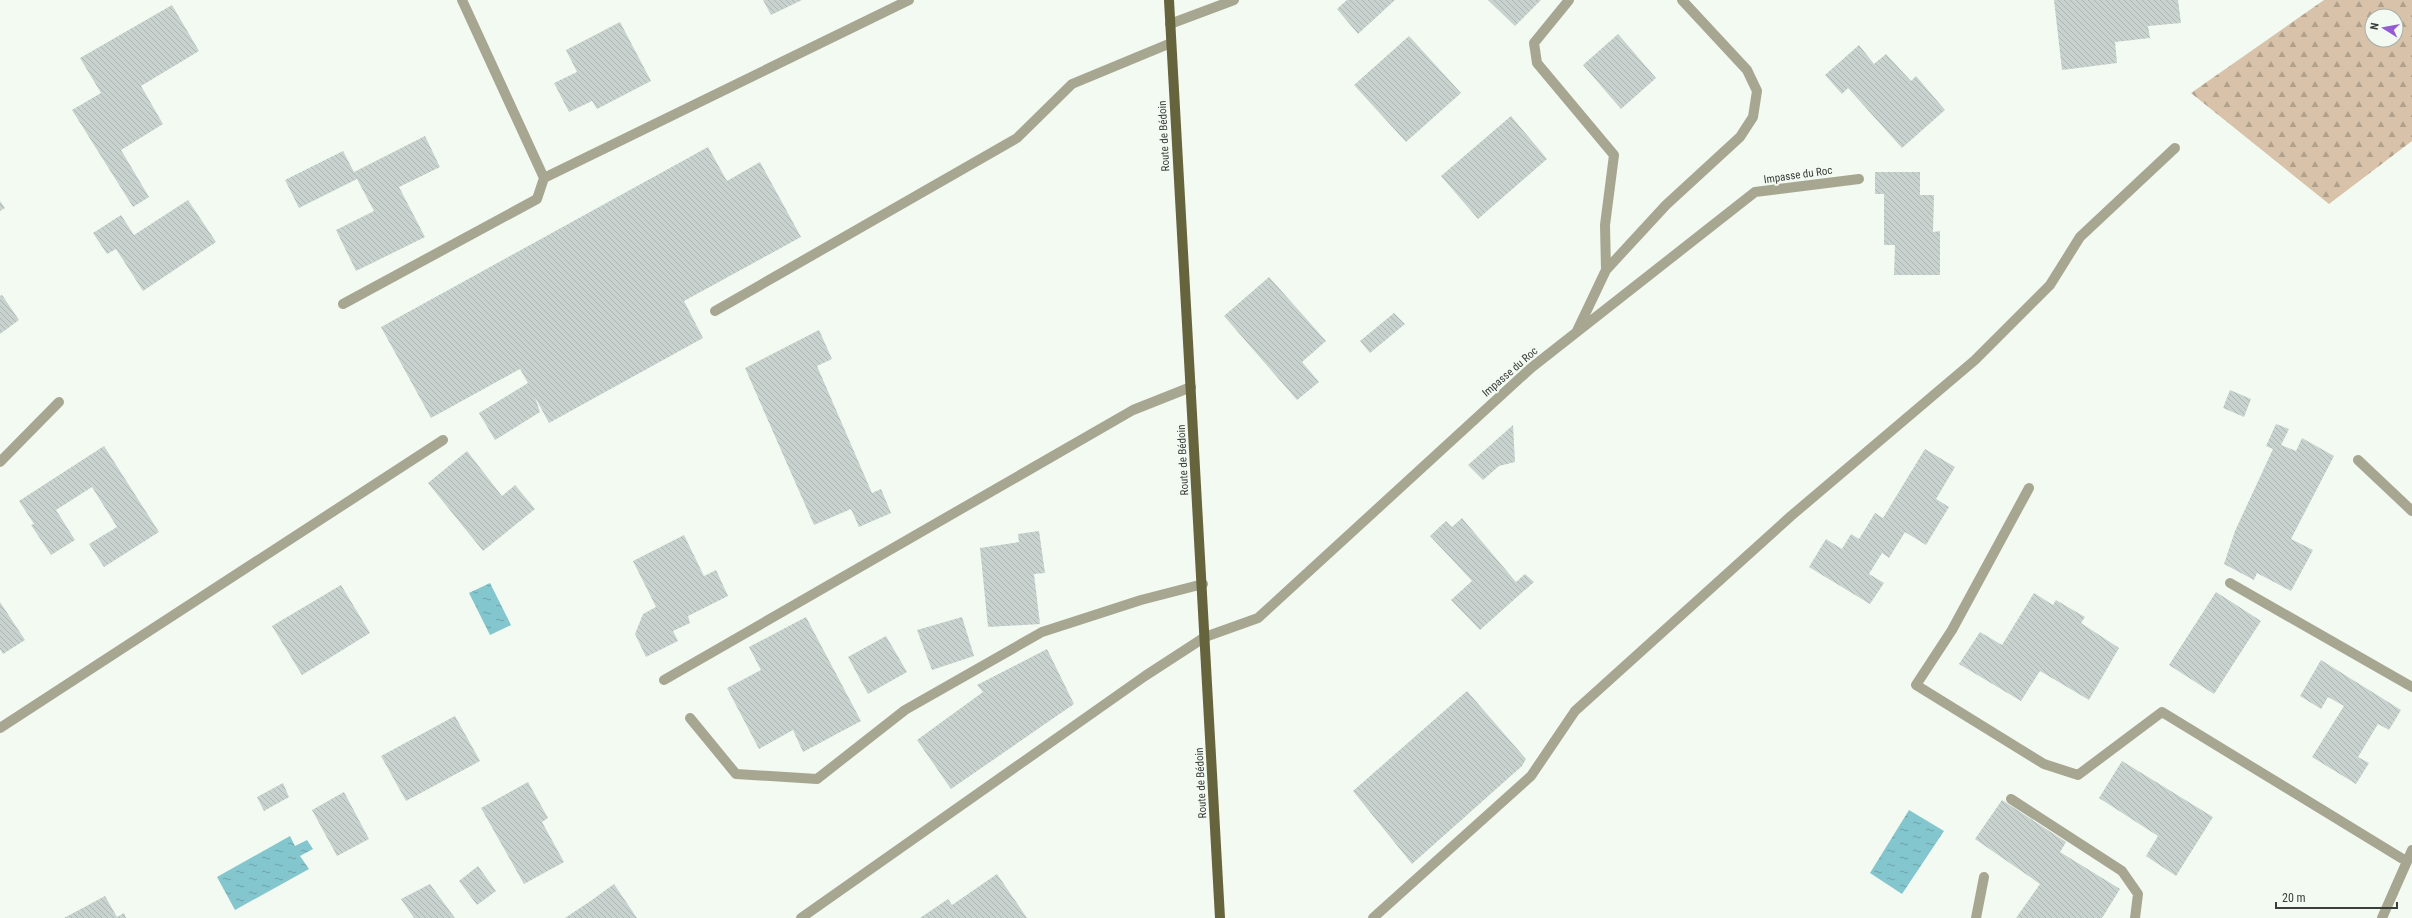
<svg xmlns="http://www.w3.org/2000/svg" width="2412" height="918" font-family="'Roboto Condensed',sans-serif">
	<style>
		.forest { fill: url(#forest-firs); fill-rule: evenodd }
		.water { fill: url(#water-ripples) }
		.building { fill: url(#building-back-hatch) }
		.lines { fill: none; stroke-linecap: round; stroke-linejoin: round }
		.minor { stroke: #a7a791; stroke-width: 10 }
		.major { stroke: #65643d; stroke-width: 10 }
		.labels { text-anchor: middle; dominant-baseline: central; stroke-width: 4; stroke-linejoin: round; paint-order: stroke }
		.street-label { font-size: 11px; fill: #3b3e3b; stroke: #f3faf2 }
	</style>
	<defs>
		<pattern id="forest-firs" width="22" height="20" patternUnits="userSpaceOnUse"><rect width="22" height="20" fill="#d8c3aa"/><path d="M5 1l3.5 6h-7zM16 11l3.5 6h-7z" fill="#b0a08c"/></pattern>
		<pattern id="water-ripples" width="26" height="14" patternUnits="userSpaceOnUse"><rect width="26" height="14" fill="#84c6cd"/><path d="M2 4q2-2 4 0t4 0M15 11q2-2 4 0t4 0" fill="none" stroke="#6da2a8"/></pattern>
		<pattern id="building-back-hatch" width="6" height="6" patternUnits="userSpaceOnUse"><rect width="6" height="6" fill="#c8d2cf"/><path d="M-1 5l2 2M0 0l6 6M5-1l2 2" fill="none" stroke="#adb5b3"/></pattern>
	</defs>
	<rect width="100%" height="100%" fill="#f3faf2"/>
	<path class="forest" d="M2324,0H2412V141L2329,204L2191,93ZM2372,16H2396V40H2372Z"/>
	<path class="water" d="M490,583L511,625L490,635L469,593Z
		M1909,810L1944,831L1902,894L1870,873Z
		M290,836L295,846L307,840L313,849L300,856L309,869L235,910L217,877Z"/>
	<path class="building" d="M763,0H802L771,15Z
		M1347,0H1395L1358,34L1337,9Z
		M1488,0H1541L1515,26Z
		M2054,0H2178L2181,23L2148,26L2150,38L2115,42L2117,63L2062,70Z
		M172,5L199,51L141,86L163,124L121,150L149,197L133,207L72,110L101,93L80,58Z
		M620,22L651,81L597,109L592,101L569,112L554,83L577,72L566,50Z
		M1618,34L1656,78L1621,109L1583,65Z
		M1409,36L1461,93L1406,142L1354,85Z
		M1859,45L1874,64L1886,54L1911,81L1916,76L1945,110L1902,148L1848,88L1842,94L1825,75Z
		M1511,116L1547,159L1478,219L1441,176Z
		M425,136L440,167L399,187L425,237L356,271L336,230L374,211L357,179L299,208L285,180L343,151L354,172Z
		M708,147L727,181L760,162L801,237L684,301L703,338L549,423L535,397L540,412L495,440L479,413L528,383L520,369L431,418L381,327Z
		M1875,172H1920V195H1934L1933,232L1940,231V275H1894L1895,245H1884V194H1875Z
		M188,200L216,242L143,291L116,249L107,254L93,233L121,215L134,235Z
		M0,201L5,208L0,211Z
		M1269,277L1326,341L1302,362L1319,382L1297,400L1224,316Z
		M2,295L19,320L0,334V296Z
		M1394,313L1405,324L1370,353L1360,341Z
		M819,330L832,359L817,366L872,493L881,489L891,513L859,527L851,509L814,525L745,368Z
		M2230,390L2251,399L2244,417L2223,408Z
		M2276,424L2289,429L2281,445L2296,451L2302,438L2334,456L2291,539L2313,550L2291,591L2257,573L2254,580L2224,564L2235,531L2273,449L2266,446Z
		M1513,425L1515,462L1499,466L1483,480L1468,465Z
		M104,446L159,532L104,567L89,544L117,527L92,487L56,510L75,540L51,555L31,525L34,524L19,501Z
		M1925,449L1955,467L1936,499L1949,507L1926,545L1905,532L1889,558L1882,553L1869,574L1884,583L1870,604L1809,567L1826,539L1842,549L1851,534L1859,539L1875,513L1883,518Z
		M467,451L502,496L515,485L535,509L483,551L428,483Z
		M1462,518L1516,582L1525,574L1534,582L1480,630L1451,600L1472,581L1430,536L1446,521L1452,527Z
		M1039,531L1045,573L1034,574L1040,624L988,627L980,548L1019,542L1018,534Z
		M684,535L704,576L716,570L728,596L688,616L690,623L673,631L678,641L646,657L635,634L643,614L656,607L633,561Z
		M341,585L370,633L302,675L272,626Z
		M2216,592L2261,621L2214,694L2169,665Z
		M2034,593L2053,605L2056,600L2085,617L2081,623L2119,648L2089,700L2040,671L2021,701L1959,664L1980,632L2002,645Z
		M0,602L25,640L3,654L0,649Z
		M806,617L861,721L803,752L793,730L759,749L727,688L761,670L749,647Z
		M962,617L974,656L932,670L917,630Z
		M886,636L907,672L868,694L848,657Z
		M1047,649L1074,704L951,789L917,740L983,692L977,685Z
		M2321,660L2401,710L2389,730L2378,724L2358,757L2369,763L2356,784L2312,757L2344,706L2328,697L2321,709L2300,696Z
		M1467,691L1526,759L1522,766L1412,864L1353,791Z
		M455,716L480,761L406,801L381,756Z
		M2122,761L2213,817L2176,876L2146,856L2158,836L2099,798Z
		M528,782L548,818L542,822L564,862L524,884L481,808Z
		M283,783L289,797L264,811L257,797Z
		M344,792L369,839L337,856L312,810Z
		M2002,800L2066,842L2060,852L2120,889L2102,918H2016L2040,884L1975,839Z
		M478,866L496,891L477,905L459,881Z
		M997,874L1027,918H920L948,899L952,905Z
		M430,884L455,918H414L401,899Z
		M614,884L637,918H565L592,900Z
		M105,896L117,917L124,913L126,918H64Z"/>
	<g class="lines">
		<path class="minor" d="M462,0L544,178L909,0
			M1569,0L1534,43L1537,63L1614,155L1605,225L1606,270L1577,331
			M1170,24L1234,0
			M1606,270L1666,205L1740,137L1753,117L1757,91L1747,70L1682,0
			M343,304L537,199L544,178
			M715,311L1017,138L1072,84L1171,43
			M2358,460L2412,511
			M0,462L59,402
			M2029,488L1952,630L1916,685L2044,764L2078,775L2162,712L2406,861
			M2230,583L2412,687
			M664,680L1133,410L1191,387
			M690,718L736,774L817,779L905,710L1042,632L1141,600L1203,584
			M0,728L443,440
			M2011,799L2122,871L2138,894L2135,918
			M801,918L1145,676L1205,637L1258,618L1531,368L1755,192L1859,179
			M1373,918L1531,776L1575,711L1791,516L1975,360L2050,285L2080,237L2175,148
			M1976,918L1984,877
			M2382,918L2412,850"/>
		<path class="major" d="M1169,0L1220,918"/>
	</g>
	<g class="labels">
		<g class="street-label">
			<text transform="translate(1164 136) rotate(-93)">Route de Bédoin</text>
			<text transform="translate(1798 175) rotate(-8)">Impasse du Roc</text>
			<text transform="translate(1510 372) rotate(-41)">Impasse du Roc</text>
			<text transform="translate(1183 460) rotate(-93)">Route de Bédoin</text>
			<text transform="translate(1201 783) rotate(-93)">Route de Bédoin</text>
		</g>
	</g>
	<g transform="translate(2384 28) rotate(281)"><circle r="19" fill="#f3faf2" stroke="#a9afa9"/>
	<path d="M0-3L7 15L0 10L-7 15Z" fill="#945bd3"/>
	<text y="-6" font-size="11" font-weight="bold" text-anchor="middle" fill="#3b3e3b">N</text>
	</g>
	<path d="M2276 902v6h121v-6" fill="none" stroke="#3b3e3b" stroke-width="2"/>
	<text x="2282" y="902" font-size="12" fill="#3b3e3b" stroke="#f3faf2" stroke-width="3" paint-order="stroke">20 m</text>
</svg>
